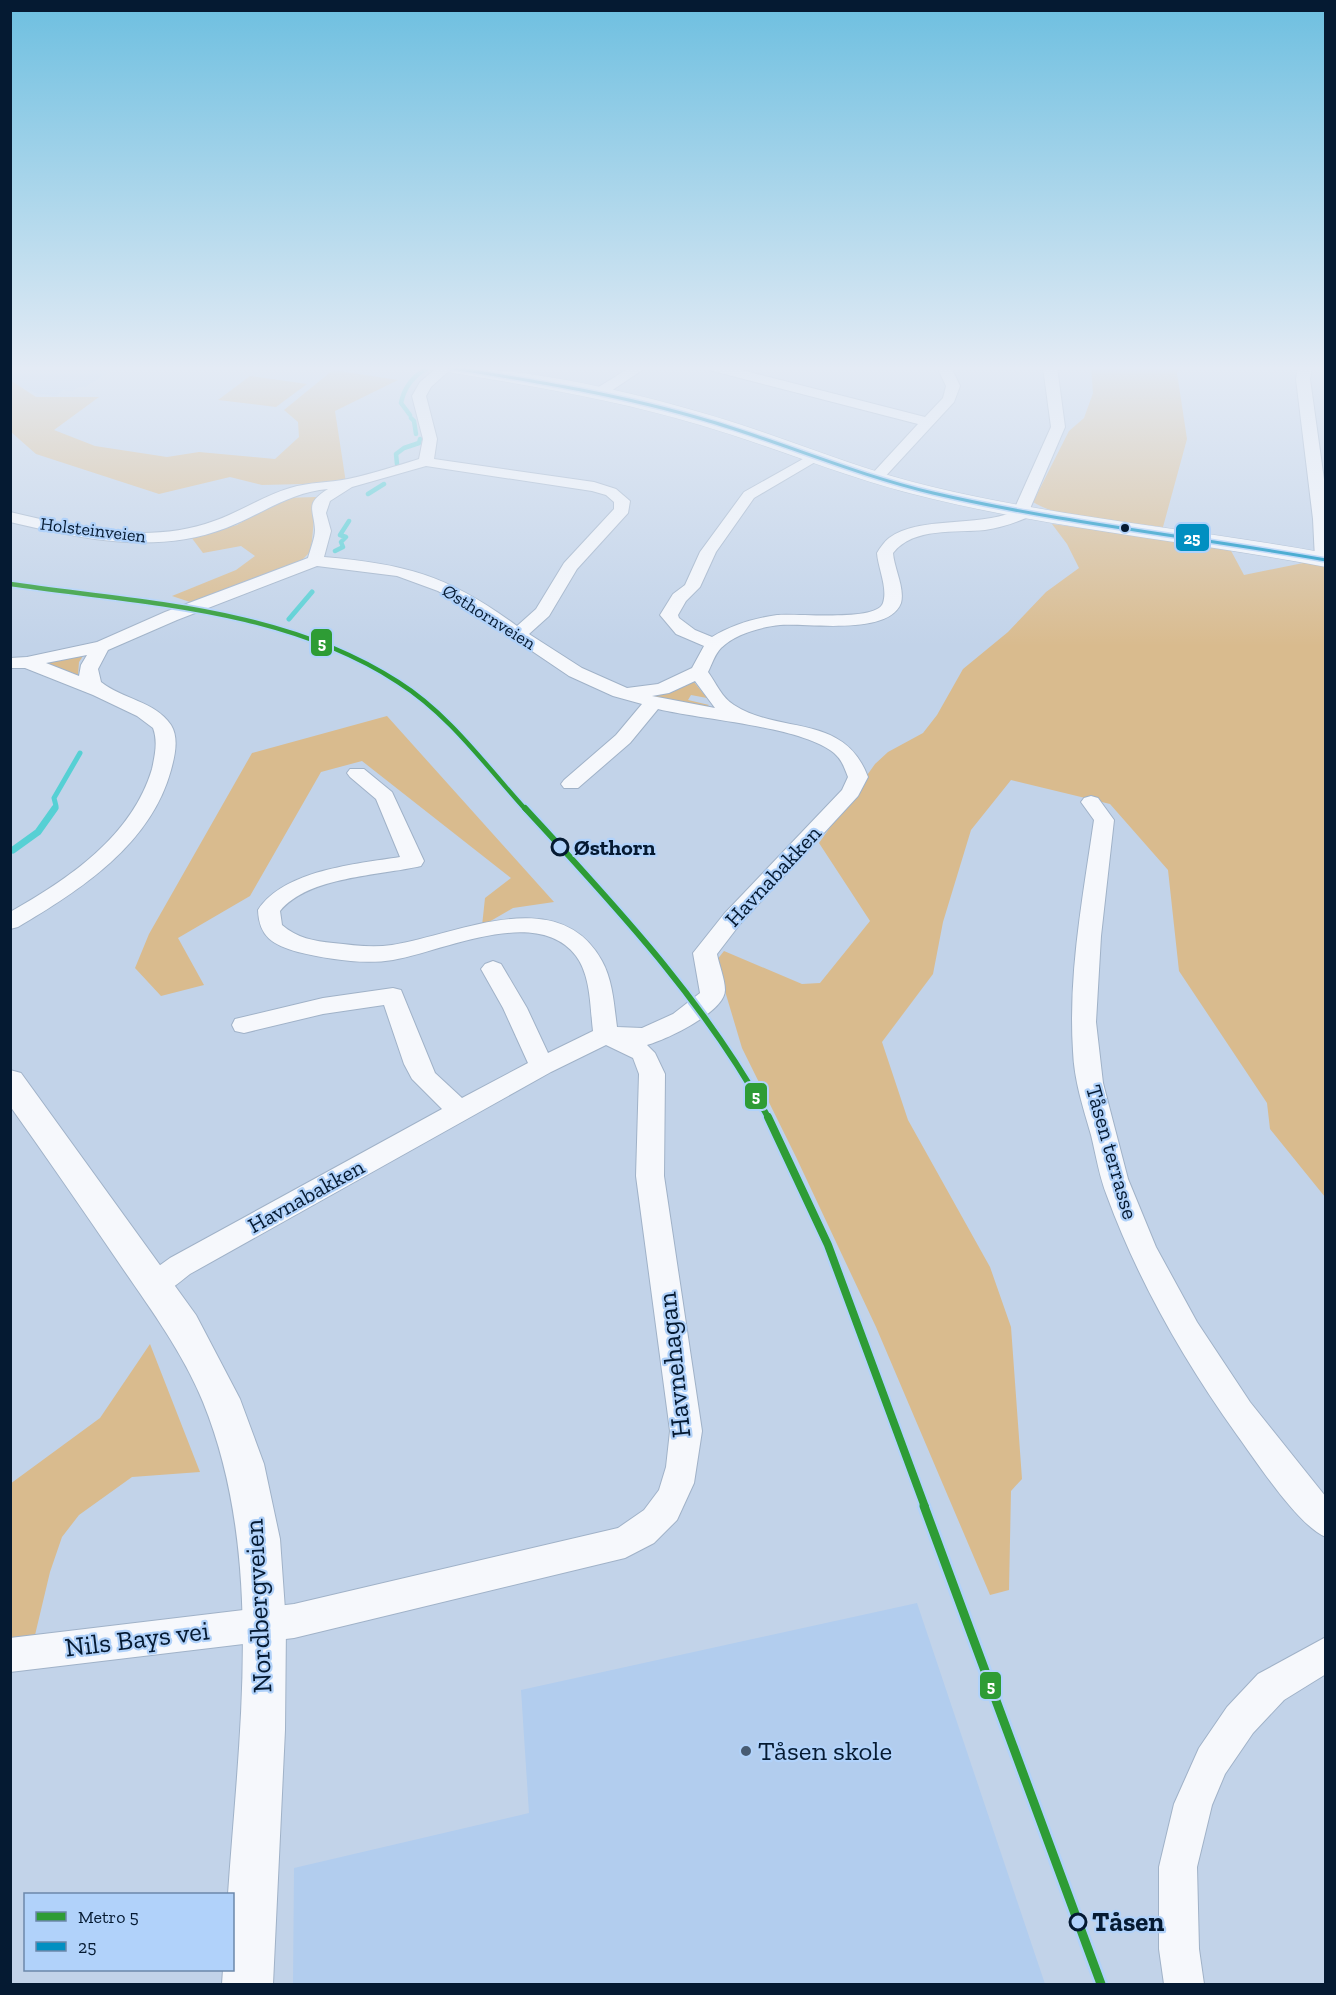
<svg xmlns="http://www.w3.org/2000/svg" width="1336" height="1995" font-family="'Zilla Slab',serif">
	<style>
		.built { fill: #b2cdee }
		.green { fill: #d9bb8e }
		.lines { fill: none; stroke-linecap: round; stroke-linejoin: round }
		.stream-far2 { stroke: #56d0d4; stroke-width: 4.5 }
		.stream-far1 { stroke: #56d0d4; stroke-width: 5 }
		.stream { stroke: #56d0d4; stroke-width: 7 }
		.minor-casing { stroke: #a0b2c8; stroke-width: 2 }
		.tertiary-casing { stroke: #a0b2c8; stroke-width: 2 }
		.secondary-casing { stroke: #a0b2c8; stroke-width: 1 }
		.minor { fill: #f6f8fc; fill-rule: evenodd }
		.tertiary { fill: #f6f8fc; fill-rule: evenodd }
		.secondary { fill: #f6f8fc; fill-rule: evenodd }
		.bus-1-casing { stroke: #b1d2fa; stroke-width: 6 }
		.bus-1 { stroke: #018fc1; stroke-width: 3 }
		.metro-1-far3-casing { stroke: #b1d2fa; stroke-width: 8 }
		.metro-1-far2-casing { stroke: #b1d2fa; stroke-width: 10 }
		.metro-1-far1-casing { stroke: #b1d2fa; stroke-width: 12 }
		.metro-1-casing { stroke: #b1d2fa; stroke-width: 14 }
		.metro-1-far3 { stroke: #2e9c35; stroke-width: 4.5 }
		.metro-1-far2 { stroke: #2e9c35; stroke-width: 6 }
		.metro-1-far1 { stroke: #2e9c35; stroke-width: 8 }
		.metro-1 { stroke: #2e9c35; stroke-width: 9 }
		.bus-dot { fill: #051a32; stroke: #b1d2fa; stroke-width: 2 }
		.stop-dot { fill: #b1d2fa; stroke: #051a32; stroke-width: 3 }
		.poi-dot { fill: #475b72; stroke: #b1d2fa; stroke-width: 2 }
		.labels { text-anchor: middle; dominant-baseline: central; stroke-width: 4.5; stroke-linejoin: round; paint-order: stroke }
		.far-street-label { font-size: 18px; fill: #051a32; stroke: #b1d2fa }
		.stop-label { font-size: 22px; font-weight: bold; fill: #051a32; stroke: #b1d2fa; text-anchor: start }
		.street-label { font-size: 22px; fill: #051a32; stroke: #b1d2fa }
		.near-street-label { font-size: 27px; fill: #051a32; stroke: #b1d2fa }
		.near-poi-label { font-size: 27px; fill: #051a32; stroke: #b1d2fa; text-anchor: start }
		.near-stop-label { font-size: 27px; font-weight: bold; fill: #051a32; stroke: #b1d2fa; text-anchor: start }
		.line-badge { stroke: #b1d2fa; stroke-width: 2 }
		.badge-label { font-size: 16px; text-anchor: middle; font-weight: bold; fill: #fff }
	</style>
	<rect width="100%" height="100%" fill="#c2d3e9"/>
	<path class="built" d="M11,367H115L86,387H79L73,391L63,390L56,396L35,393L11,382Z
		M917,1603L1045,1984H293L294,1868L529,1813L521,1690Z"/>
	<path class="green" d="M1091,367H1181L1177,373L1187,439L1163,527C1127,522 1063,521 1033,502L1069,431L1084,418L1093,393Z
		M333,370L398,380L335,411L346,483L262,485L230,477L159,494L36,454L11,432L10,380L36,397H99L54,430L95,446L167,457L199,452L275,459L299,437L298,422L284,410Z
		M250,376L307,384L276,407L218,400Z
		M316,497L311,551L298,564L193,603L172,596L236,570L255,556L241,546L203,553L191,537L237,525L283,498Z
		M1052,524L1229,547L1244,575L1308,562L1325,567V1197L1270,1129L1267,1103L1179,971L1168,870L1110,804L1011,780L971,830L943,922L933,974L882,1042L908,1120L990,1267L1011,1327L1022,1479L1011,1491L1009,1590L990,1595L876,1327L796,1157L742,1048L716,961L724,951L802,984L820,983L870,921L819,843L875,764L888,752L923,733L937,715L963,669L1008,632L1046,592L1079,568L1067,544Z
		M85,653L79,662L78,675L75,676L47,664L51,660Z
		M694,682L707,698L691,695L688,700L709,705L705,708L652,696Z
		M387,716L554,902L513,908L482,926L485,898L511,878L362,761L321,772L250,896L178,938L204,985L161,996L135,968L149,934L252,753Z
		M150,1344L200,1472L132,1477L79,1515L62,1537L50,1572L35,1635L11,1639L10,1484L100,1418Z"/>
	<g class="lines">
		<path class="stream-far2" d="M410,415L401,403C404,388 412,377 426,369
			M411,418L414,421L416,434
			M397,464L396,454L404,448L419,443L420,439
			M368,494L384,484
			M335,551L343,547L341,542L346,537L340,535L349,521"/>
		<path class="stream-far1" d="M289,619L312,592
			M54,810L56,806L54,798L80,753"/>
		<path class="stream" d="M13,850L38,832L55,808"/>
		<g class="minor-casing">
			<path id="minor" d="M438,367H453L431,387L426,396L437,439L434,459L594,482L616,489L630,501L628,513L577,569L549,616L529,634L582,668L627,688L658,684L692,668L704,646L676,634L660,615L673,594L685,585L700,552L744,492L810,455L815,454L822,458L754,498L716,552L700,587L686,601L678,615L679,618L695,630L712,637C731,625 755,618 777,615C796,613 877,622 883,603C888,588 878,568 877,553C880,548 884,542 889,538C918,516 978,527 1013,512L1051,427L1043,367H1057L1065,427L1026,518C1012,524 999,528 985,530C956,533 913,527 893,553C894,568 905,588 901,603C889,636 808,623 780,625C761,627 735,634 721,648C715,654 712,664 708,672C716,683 722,698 734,705C781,735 844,713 868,777L858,796L740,924L717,954C719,965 725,979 725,990C725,1012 666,1040 647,1045L655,1053L665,1074L664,1176L702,1431L694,1483L677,1520L654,1543L625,1558L294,1638L10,1672V1638L294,1604L618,1528L644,1510L659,1490L666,1467L670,1431L636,1176L639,1074L633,1058L606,1045L551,1072L190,1274C175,1285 164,1299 145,1292L141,1284L145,1276L170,1258L442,1109L412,1079L404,1064L384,1005L323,1014L244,1033L235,1031L232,1025L235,1019L323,998L393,988L401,990L435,1073L462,1098L528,1063L503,1008L481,969L485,964L493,961L501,964L527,1008L548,1053L593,1031C590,1007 591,976 576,956C537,905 444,951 393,960C363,965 327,959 298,952C273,945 259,937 258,910C284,870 356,864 400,857L376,799L350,777L347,773L350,769H364L392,792L424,861L421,866C379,876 309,876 280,911L282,925C297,938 314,941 333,943C352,945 372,948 392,945C457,935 559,882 602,961C613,981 614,1005 617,1027L642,1028L673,1014L700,993L693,953L697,948L724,914L842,790L848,777C844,767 842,760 834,753C801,726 702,720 658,709L630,743L578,788H564L561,784L564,780L616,735L642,704L613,696L569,676L467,607L438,591L397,576L317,566L177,620L108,650L98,669L101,682C122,699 155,701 171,725C179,738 175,755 171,770C151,844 81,890 18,927L10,929V912C69,879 132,836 152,769C155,755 158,741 153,728L137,716L93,695L25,668H10V658L27,657L97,642L165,612L308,558C310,550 315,538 315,530C314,509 304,504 328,489C290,492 260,515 226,528C156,555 81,539 10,522V512C76,528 149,545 214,521C240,512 263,496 290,488C309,482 329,483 348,479C372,474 396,466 419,459L423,439L412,396L420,382ZM426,466L592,491L606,495L614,502V509L564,563L536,609L517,626C449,576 407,564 324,557L331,531L326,513L330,501L352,487ZM87,655L81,665L79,676L46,663ZM695,681L715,708L652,696L669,693Z
				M631,367H647L602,397H592L590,394L592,391Z
				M707,367H730L925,417L943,398L946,386L937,367H951L960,386L954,402L881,481L876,483L868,478L871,475L918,424L709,370Z
				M1298,367H1312L1310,379L1326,494V563L1323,564L1315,559L1313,519L1296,379Z
				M1091,796L1098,798L1114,820L1101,936L1096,1022L1103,1083L1128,1179L1156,1247L1197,1322L1250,1402L1326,1497V1537C1299,1527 1256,1461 1237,1435C1185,1362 1138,1281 1107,1196C1099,1176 1096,1155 1091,1135C1083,1107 1074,1080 1073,1051C1068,973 1083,896 1094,820L1081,802L1084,798Z
				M1326,1637V1674L1284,1700L1253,1733L1225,1774L1212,1805L1197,1867L1199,1949L1204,1984H1164L1159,1949V1867L1174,1804L1199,1748L1227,1707L1258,1674Z"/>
		</g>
		<g class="tertiary-casing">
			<path id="tertiary" d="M10,1070L21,1073L196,1315L240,1399L264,1464L280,1539L286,1624L285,1730L273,1984H222L223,1970H232V1894H228C239,1733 265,1555 203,1402C182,1351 149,1307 119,1263C83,1210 47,1158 10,1106Z"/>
		</g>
		<g class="secondary-casing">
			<path id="secondary" d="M438,367C534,367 651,396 742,425C806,446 868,472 933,487C1062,518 1195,529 1326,553V567C1195,542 1062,530 933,499C853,481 778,448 700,425C617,400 532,386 447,372L441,371Z"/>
		</g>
		<use href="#minor" class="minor"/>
		<use href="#tertiary" class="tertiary"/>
		<use href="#secondary" class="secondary"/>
		<g class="bus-1-casing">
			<path id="bus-1" d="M447,367C535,381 623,395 709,421C784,443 856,475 933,493C1062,523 1195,537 1326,560"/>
		</g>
		<use href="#bus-1" class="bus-1"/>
		<g class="metro-1-far3-casing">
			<path id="metro-1-far3" d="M10,584C141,603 284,608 398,682C449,714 486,766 526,810"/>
		</g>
		<g class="metro-1-far2-casing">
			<path id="metro-1-far2" d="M525,808C614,905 706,1002 769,1119"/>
		</g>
		<g class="metro-1-far1-casing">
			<path id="metro-1-far1" d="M768,1117L828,1245L925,1507"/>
		</g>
		<g class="metro-1-casing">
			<path id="metro-1" d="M924,1506L1101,1984"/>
		</g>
		<use href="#metro-1-far3" class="metro-1-far3"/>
		<use href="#metro-1-far2" class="metro-1-far2"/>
		<use href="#metro-1-far1" class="metro-1-far1"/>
		<use href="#metro-1" class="metro-1"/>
	</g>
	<linearGradient id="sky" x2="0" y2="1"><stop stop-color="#6dbfe0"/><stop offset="0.57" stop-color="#e4ebf5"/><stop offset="1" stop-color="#e4ebf5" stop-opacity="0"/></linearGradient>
	<rect width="1336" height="646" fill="url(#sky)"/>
	<circle class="bus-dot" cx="1125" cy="528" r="5"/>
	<g class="stop-dot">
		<circle cx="560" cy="847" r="8"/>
		<circle cx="1078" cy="1922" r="8"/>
	</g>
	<circle class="poi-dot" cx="746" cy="1751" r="6"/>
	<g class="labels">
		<g class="far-street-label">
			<text transform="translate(93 530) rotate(7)">Holsteinveien</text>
			<text transform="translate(489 617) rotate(32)">Østhornveien</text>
		</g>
		<g class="stop-label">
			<text x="574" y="847">Østhorn</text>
		</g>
		<g class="street-label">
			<text transform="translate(773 876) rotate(-47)">Havnabakken</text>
			<text transform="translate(1112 1152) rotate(74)">Tåsen terrasse</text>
			<text transform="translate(306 1196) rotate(-29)">Havnabakken</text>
		</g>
		<g class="near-street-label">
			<text transform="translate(674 1365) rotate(-96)">Havnehagan</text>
			<text transform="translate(258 1606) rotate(-93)">Nordbergveien</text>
			<text transform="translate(137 1639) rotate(-7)">Nils Bays vei</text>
		</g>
		<g class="near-poi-label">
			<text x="758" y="1751">Tåsen skole</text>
		</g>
		<g class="near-stop-label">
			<text x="1092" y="1922">Tåsen</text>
		</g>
	</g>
	<g class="line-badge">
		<rect x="1175" y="523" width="35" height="29" rx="6" fill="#018fc1"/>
		<rect x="310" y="628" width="23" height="29" rx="6" fill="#2e9c35"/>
		<rect x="744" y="1082" width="24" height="28" rx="6" fill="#2e9c35"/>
		<rect x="979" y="1671" width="23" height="29" rx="6" fill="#2e9c35"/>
	</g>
	<g class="badge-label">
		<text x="1192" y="544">25</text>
		<text x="322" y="649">5</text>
		<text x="756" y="1102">5</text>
		<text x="991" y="1692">5</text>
	</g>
	<rect width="1336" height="1995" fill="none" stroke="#051a32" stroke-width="24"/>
	<rect x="24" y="1893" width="210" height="78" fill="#b1d2fa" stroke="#6c88aa" stroke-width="1.5"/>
	<rect x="36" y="1912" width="30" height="9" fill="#2e9c35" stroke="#6c88aa" stroke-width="1.5"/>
	<text x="78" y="1923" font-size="18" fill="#051a32">Metro 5</text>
	<rect x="36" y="1942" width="30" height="9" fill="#018fc1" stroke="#6c88aa" stroke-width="1.5"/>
	<text x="78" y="1953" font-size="18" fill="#051a32">25</text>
</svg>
